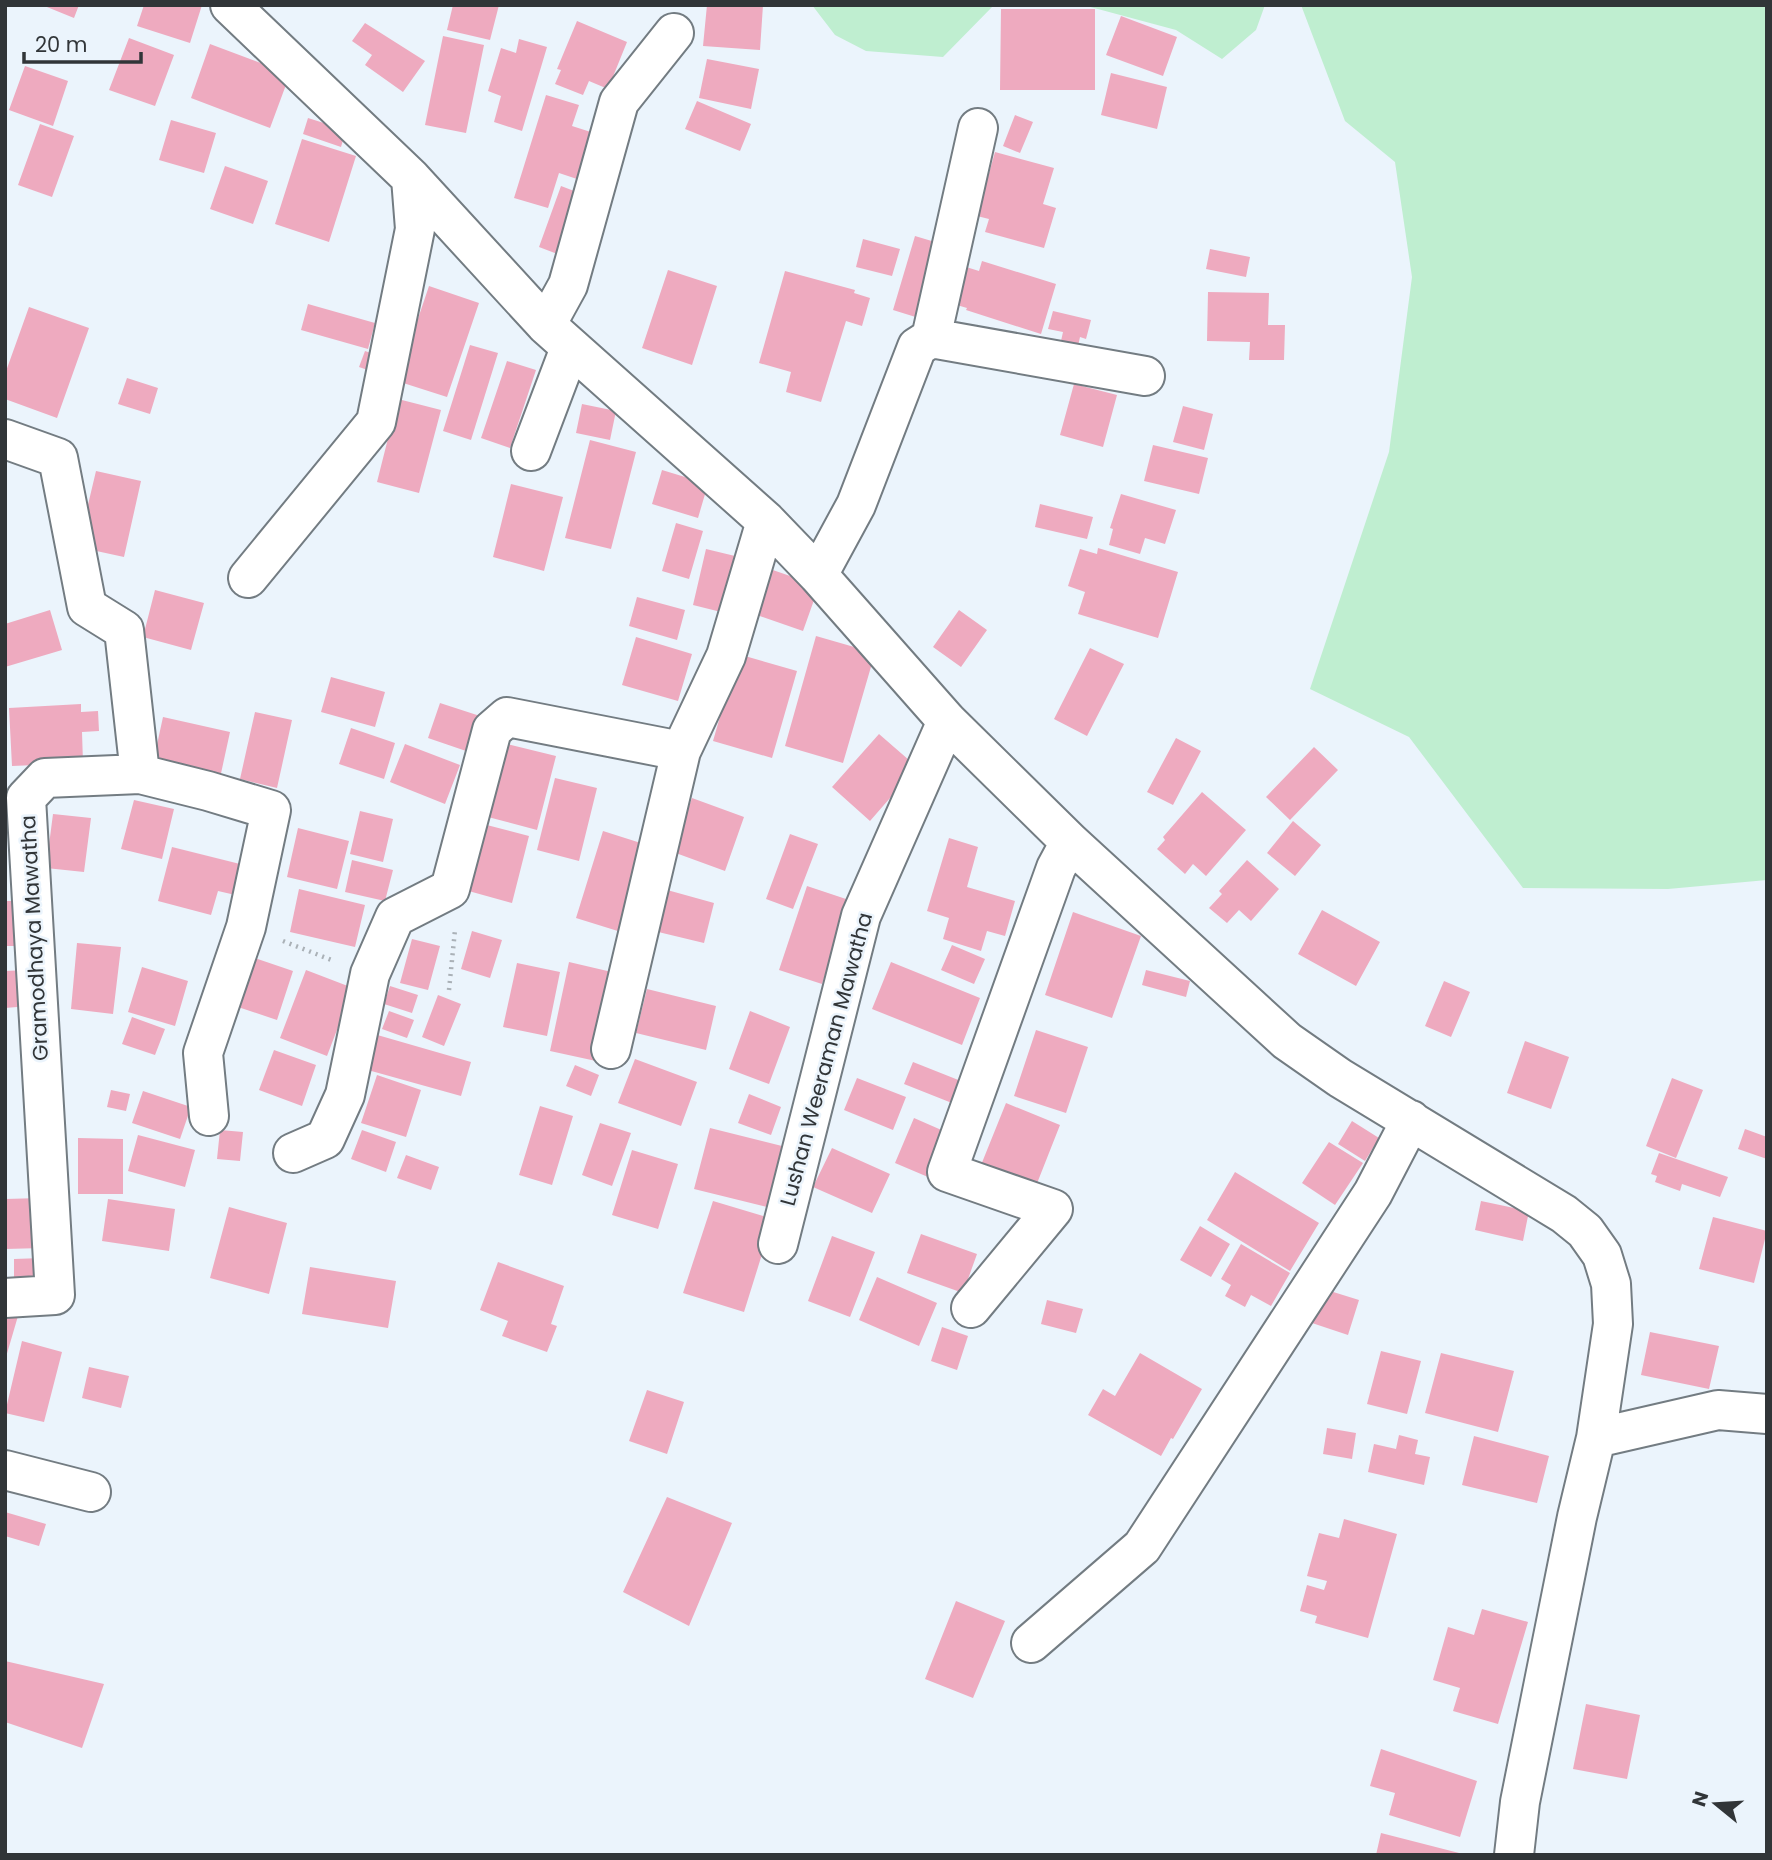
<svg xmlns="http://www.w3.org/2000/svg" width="1772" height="1860" font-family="Poppins,sans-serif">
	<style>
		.green { fill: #bfeed0 }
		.building { fill: #eeaabf }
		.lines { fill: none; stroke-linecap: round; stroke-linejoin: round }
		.minor-casing { stroke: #737c82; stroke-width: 42 }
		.path { stroke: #aab1b7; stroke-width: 4.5; stroke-dasharray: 2 5; stroke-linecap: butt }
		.minor { stroke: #fff; stroke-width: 38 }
		.labels { text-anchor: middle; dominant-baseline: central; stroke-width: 5; stroke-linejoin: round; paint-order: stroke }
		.street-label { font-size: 21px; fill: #313538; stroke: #ebf4fc }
	</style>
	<rect width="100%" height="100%" fill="#ebf4fc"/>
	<path class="green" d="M812,5H994L943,57L866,51L835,35Z
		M1083,5H1265L1256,30L1222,59L1176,30Z
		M1767,5V880L1668,889L1523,888L1409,737L1310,689L1389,452L1412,277L1395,162L1345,121L1301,5Z"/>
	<path class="building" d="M42,5H79L74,18Z
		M144,5H202L190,43L137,26Z
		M453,5H499L490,40L447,30Z
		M707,5H763L760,50L703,46Z
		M1001,9H1095V90H1000Z
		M1121,16L1177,37L1163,76L1106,55Z
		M577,21L627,42L608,89L589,81L583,95L555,84L561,70L557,69Z
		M365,23L425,61L403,92L365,65L372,55L352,41Z
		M443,36L484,45L466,133L425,125Z
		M129,38L174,55L155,106L109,90Z
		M519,39L547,47L522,131L494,122L501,96L488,91L501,48L516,53Z
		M210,44L290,74L270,128L191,98Z
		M707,59L759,69L751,109L699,98Z
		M25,66L68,81L53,126L9,110Z
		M1111,73L1167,87L1157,129L1101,115Z
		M546,95L579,105L572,126L597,134L583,181L559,173L548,208L514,198Z
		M697,101L751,124L740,151L685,129Z
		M1015,115L1033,122L1020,153L1003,146Z
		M308,118L346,130L341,147L303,134Z
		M171,120L216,133L204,173L159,160Z
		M40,124L74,136L52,197L18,185Z
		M302,139L356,156L329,242L275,224Z
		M995,152L1054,168L1043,204L1056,208L1044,248L985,232L989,219L977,216Z
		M225,166L268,181L253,224L210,209Z
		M561,186L582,194L560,255L539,247Z
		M915,236L945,245L922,319L893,310Z
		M863,239L900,249L892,276L856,267Z
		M1210,249L1250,257L1246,277L1206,269Z
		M982,261L1056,284L1041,334L966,310L967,308L950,303L963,266L979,271Z
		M668,270L717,286L692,365L642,348Z
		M785,271L855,290L854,293L870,298L862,326L846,321L821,402L786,392L791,372L759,363Z
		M429,286L479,303L447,397L397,381Z
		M1208,292L1269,293L1268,325H1285L1284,360H1249L1250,342L1207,341Z
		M308,304L375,323L368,349L301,330Z
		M29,307L89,328L57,418L5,399V374Z
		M1053,311L1091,320L1086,339L1080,337L1078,346L1061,341L1063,332L1048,329Z
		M470,345L498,353L471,440L443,431Z
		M365,351L388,359L382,375L359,367Z
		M507,361L536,370L510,448L481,438Z
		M127,378L158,388L150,414L118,404Z
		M1074,384L1117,395L1103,447L1060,435Z
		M398,399L441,410L419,493L377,482Z
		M582,404L616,411L610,440L576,433Z
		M1183,406L1213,414L1204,450L1173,442Z
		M590,440L636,452L611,549L565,538Z
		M1153,445L1208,458L1199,494L1144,481Z
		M662,470L708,484L698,518L652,504Z
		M96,471L141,481L124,557L78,547Z
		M511,484L563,497L544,571L493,557Z
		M1121,494L1176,510L1165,544L1145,538L1140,554L1109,545L1113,529L1110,528Z
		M1040,504L1093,517L1087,539L1035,527Z
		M676,523L703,531L689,579L662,571Z
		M1098,548L1178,572L1158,638L1078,614L1085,592L1068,586L1080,549L1097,554Z
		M706,549L735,556L721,612L693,605Z
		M767,568L819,586L803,631L751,613Z
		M155,590L204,603L191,650L143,637Z
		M637,597L685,610L677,640L629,626Z
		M50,610L62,650L5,667V624Z
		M959,610L987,630L961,667L933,647Z
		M816,636L875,653L843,763L785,746Z
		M636,637L692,654L678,701L622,685Z
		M1090,648L1124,664L1087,736L1054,719Z
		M738,654L797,671L772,758L713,741Z
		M331,677L385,692L375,727L321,712Z
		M440,703L480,716L469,752L428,738Z
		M81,704V712L98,711L99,731L82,732L83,763L12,766L9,708Z
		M255,712L292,720L277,788L240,779Z
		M163,717L230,732L220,778L153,763Z
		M351,728L395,743L384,779L339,764Z
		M879,734L917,767L870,821L832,787Z
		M1176,738L1201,751L1173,805L1147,792Z
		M405,744L460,765L445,804L390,782Z
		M507,744L556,756L537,830L488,817Z
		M1314,747L1338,770L1290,820L1266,797Z
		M555,778L597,788L579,861L537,850Z
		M1202,792L1246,830L1206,876L1193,864L1185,874L1157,849L1165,840L1163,837Z
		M692,798L744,817L725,871L673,852Z
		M134,800L174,809L162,859L121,849Z
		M360,811L393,819L383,862L350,854Z
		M53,814L91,818L84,872L46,868Z
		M1293,821L1321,845L1295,876L1267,853Z
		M483,824L529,836L512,903L465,890Z
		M298,828L349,841L337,889L287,877Z
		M603,831L647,845L621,932L576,918Z
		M790,834L818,844L793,909L766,899Z
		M949,838L978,847L967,887L1015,901L1005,936L987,931L981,951L943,939L949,918L927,911Z
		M172,847L252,867L244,897L218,891L211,915L158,901Z
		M352,860L393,870L385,901L345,892Z
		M1247,860L1279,889L1251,921L1239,910L1227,923L1209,908L1222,894L1219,891Z
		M807,886L849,900L822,984L779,970Z
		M660,888L714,903L704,943L650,930Z
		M299,889L365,905L355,947L290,932Z
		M5,901H17L15,946H5Z
		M1322,910L1380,942L1356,986L1298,954Z
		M1073,912L1141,936L1112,1018L1045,995Z
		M472,931L502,940L490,978L461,969Z
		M412,939L440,946L428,990L400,983Z
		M77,943L121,947L113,1014L71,1009Z
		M952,945L985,959L974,984L941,970Z
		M249,956L293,971L277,1020L232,1005Z
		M569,962L616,973L596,1061L550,1051Z
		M891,962L980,998L962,1045L872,1009Z
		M517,963L560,972L547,1036L503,1027Z
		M142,967L188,981L175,1026L128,1012Z
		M27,970L29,1006L5,1008V971Z
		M306,970L353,988L327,1056L280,1038Z
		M1146,970L1190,981L1186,997L1142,985Z
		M1444,981L1470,992L1451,1037L1425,1026Z
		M390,986L418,995L412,1013L384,1004Z
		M647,989L716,1006L706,1050L636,1033Z
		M438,995L461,1004L444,1046L422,1037Z
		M389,1011L414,1020L407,1038L382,1029Z
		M750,1011L790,1027L769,1084L729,1069Z
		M132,1017L165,1029L155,1055L122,1044Z
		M1036,1030L1088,1047L1066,1113L1014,1096Z
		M367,1032L471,1062L461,1096L357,1067Z
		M1525,1041L1569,1057L1551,1109L1507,1093Z
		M274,1050L316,1065L302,1106L259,1090Z
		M635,1059L697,1082L681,1126L618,1103Z
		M913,1062L971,1085L962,1107L904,1084Z
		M575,1065L599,1075L591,1096L566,1086Z
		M377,1075L421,1090L406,1137L361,1123Z
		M857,1078L906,1097L893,1130L844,1110Z
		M1672,1078L1703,1090L1676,1158L1646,1146Z
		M111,1090L130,1094L126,1111L107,1107Z
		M143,1091L191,1107L180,1139L132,1123Z
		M749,1094L781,1107L771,1135L738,1123Z
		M1006,1103L1060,1125L1034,1191L979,1170Z
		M540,1106L573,1116L552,1185L519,1175Z
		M914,1118L946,1132L928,1177L895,1163Z
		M1352,1121L1379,1138L1365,1161L1338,1144Z
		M600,1123L631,1133L612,1186L582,1175Z
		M710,1128L782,1146L767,1207L694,1189Z
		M1745,1129L1767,1137V1159L1738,1149Z
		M220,1130L243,1132L240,1161L217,1159Z
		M362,1130L396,1142L386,1172L351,1159Z
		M138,1135L195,1150L185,1187L128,1171Z
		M78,1138L123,1139V1194H78Z
		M1329,1142L1363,1163L1335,1205L1302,1183Z
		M832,1148L890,1174L872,1213L813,1187Z
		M632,1150L678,1164L658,1229L612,1215Z
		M1659,1153L1728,1177L1720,1197L1682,1184L1680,1191L1655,1182L1657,1176L1651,1174Z
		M406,1155L439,1167L431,1190L397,1178Z
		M1235,1172L1319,1223L1290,1271L1207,1220Z
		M41,1198L43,1248L5,1249V1199Z
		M108,1199L175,1209L169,1251L102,1241Z
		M713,1201L773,1219L744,1312L683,1293Z
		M1481,1201L1529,1211L1523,1241L1475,1230Z
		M229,1207L287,1223L269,1294L210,1278Z
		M1713,1217L1767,1231L1754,1283L1699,1269Z
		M1200,1226L1230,1244L1211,1277L1180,1260Z
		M921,1234L977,1254L963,1293L907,1273Z
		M832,1236L875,1252L850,1317L808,1301Z
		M1241,1244L1290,1273L1271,1306L1251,1295L1245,1307L1225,1296L1231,1285L1221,1279Z
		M42,1258V1286L14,1287V1259Z
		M498,1262L564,1286L551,1324L557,1326L547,1352L502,1336L508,1321L480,1310Z
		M310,1267L396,1281L388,1328L302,1314Z
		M877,1277L937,1303L919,1346L859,1320Z
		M1314,1286L1359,1300L1348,1335L1303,1320Z
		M1047,1300L1083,1309L1076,1333L1041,1324Z
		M5,1312L18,1316L6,1357L5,1356Z
		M942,1327L968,1336L957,1370L931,1361Z
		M1650,1332L1719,1346L1709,1389L1641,1375Z
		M22,1341L62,1352L44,1422L5,1413Z
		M1381,1351L1421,1361L1407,1414L1367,1404Z
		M1140,1353L1202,1389L1173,1439L1171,1438L1161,1456L1088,1415L1103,1389L1115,1396Z
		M1441,1353L1514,1371L1498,1432L1425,1413Z
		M89,1367L129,1376L121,1408L82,1398Z
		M647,1390L684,1402L667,1454L629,1441Z
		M1327,1428L1356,1433L1352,1459L1323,1454Z
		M1399,1435L1418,1440L1415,1454L1430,1457L1424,1485L1368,1472L1374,1444L1396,1449Z
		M1474,1436L1549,1456L1537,1503L1462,1485Z
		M667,1497L732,1523L689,1626L623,1592Z
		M5,1512L46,1524L39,1546L5,1536Z
		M1344,1519L1397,1534L1368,1638L1315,1623L1317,1616L1300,1611L1307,1585L1324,1590L1327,1581L1307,1576L1319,1533L1339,1538Z
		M956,1601L1005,1621L973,1698L925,1679Z
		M1482,1609L1528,1622L1498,1724L1453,1711L1460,1688L1433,1680L1448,1627L1474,1635Z
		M5,1661L104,1684L82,1748L5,1722Z
		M1586,1704L1640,1715L1627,1779L1573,1769Z
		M1381,1749L1477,1781L1460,1837L1389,1815L1395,1793L1370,1786Z
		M1381,1833L1463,1854V1855H1376Z"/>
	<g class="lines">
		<g class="minor-casing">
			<path id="minor" d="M230,5L411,178L546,325L766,521L818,575L947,721L1070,842L1287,1041L1340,1078L1564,1214L1585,1231L1602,1255L1611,1284L1613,1324L1596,1438L1577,1517L1520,1802L1514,1855
				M546,325L568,285L619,102L674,33
				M931,338L978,128
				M5,439L58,458L87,607L124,630L140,774L45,778L26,798L55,1295L5,1298
				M531,451L570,348
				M818,575L856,505L917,347L931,338L1145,376
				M248,578L376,422L415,229L411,178
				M140,774L208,791L271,810L246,927L203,1053L209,1116
				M611,1049L681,751
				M293,1153L325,1139L345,1095L370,974L395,917L450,889L492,730L507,717L681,751L726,656L766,521
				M778,1244L861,916L947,721
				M971,1308L1053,1209L947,1172L1056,868L1070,842
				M1596,1438L1718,1410L1767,1414
				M5,1470L91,1492
				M1031,1643L1142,1547L1373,1193L1411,1120"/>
		</g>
		<path class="path" d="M283,941L334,961
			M449,990L455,930"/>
		<use href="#minor" class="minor"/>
	</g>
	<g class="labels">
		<g class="street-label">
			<text transform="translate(34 938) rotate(-93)">Gramodhaya Mawatha</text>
			<text transform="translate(826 1059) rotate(-75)">Lushan Weeraman Mawatha</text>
		</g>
	</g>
	<rect width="1772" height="1860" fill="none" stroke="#313538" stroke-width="14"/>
	<g transform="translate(1716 1804) rotate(288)" stroke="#ebf4fc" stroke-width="5" paint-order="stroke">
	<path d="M0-5L12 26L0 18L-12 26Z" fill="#313538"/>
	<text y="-10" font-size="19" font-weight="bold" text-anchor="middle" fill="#313538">N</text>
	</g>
	<path d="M24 52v10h117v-10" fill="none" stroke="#313538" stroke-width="3.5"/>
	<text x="35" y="52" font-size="21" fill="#313538" stroke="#ebf4fc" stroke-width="5" paint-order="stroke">20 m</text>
</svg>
